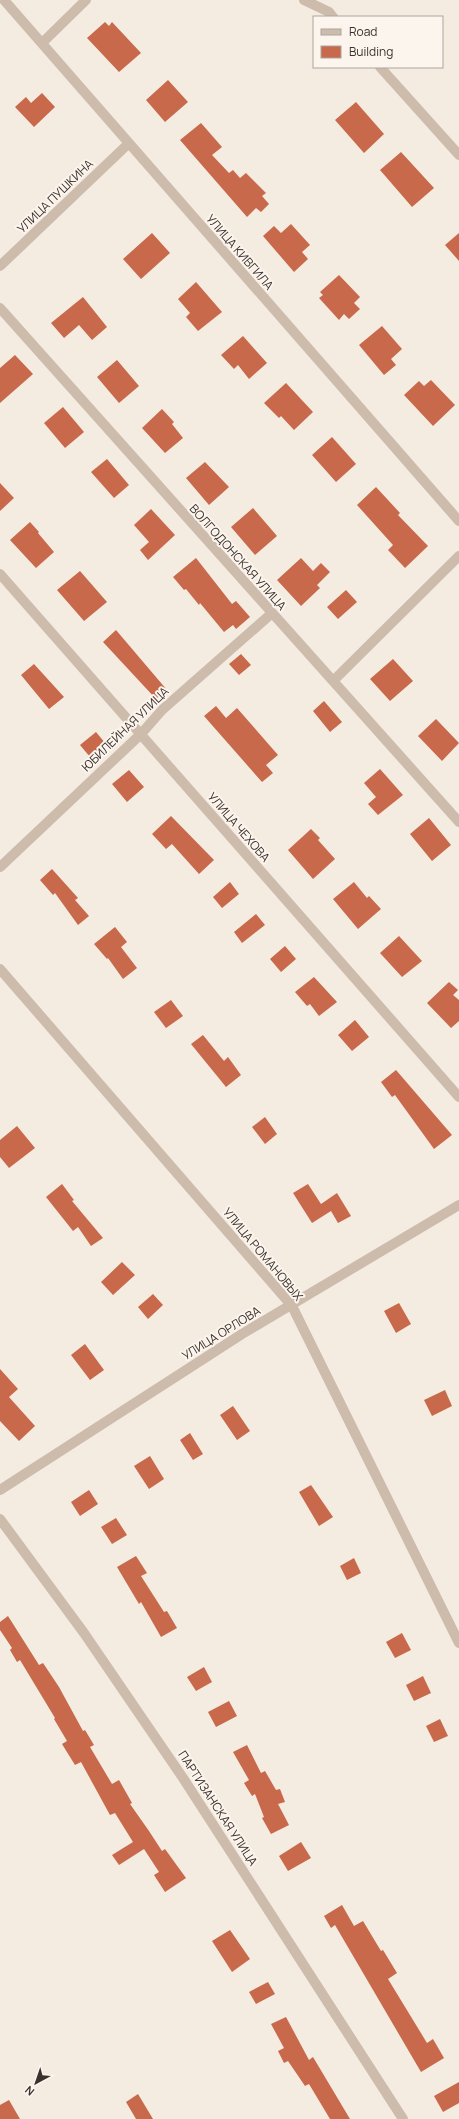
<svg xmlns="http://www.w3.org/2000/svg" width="459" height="2119" font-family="Manrope,sans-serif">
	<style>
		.building { fill: #c8694b }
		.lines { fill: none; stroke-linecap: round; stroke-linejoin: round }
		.street { stroke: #cdbbac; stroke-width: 10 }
		.labels { text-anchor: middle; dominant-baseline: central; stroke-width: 4; stroke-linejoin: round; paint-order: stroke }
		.street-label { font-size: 12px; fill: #3b302b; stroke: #fbf5ee }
	</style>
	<rect width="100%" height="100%" fill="#f4ebe1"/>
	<path class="building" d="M105,22L109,26L112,22L141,53L119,72L87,38Z
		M168,80L188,102L165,122L146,100Z
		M42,93L55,107L34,127L15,107L26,97L31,103Z
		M356,102L384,134L364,153L335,120Z
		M201,123L222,147L212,155L229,173L233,170L240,178L246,173L266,193L262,196L269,204L261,212L256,208L247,217L180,140Z
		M401,152L434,188L412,207L380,170Z
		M291,224L310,245L302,252L308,259L294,272L263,236L274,226L281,233Z
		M152,233L170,253L141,279L123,259Z
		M459,233V261L445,245Z
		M339,275L360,297L354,303L360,309L349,319L344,314L339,320L319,298L323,295L320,292Z
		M196,282L222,312L198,331L186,317L190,313L178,299Z
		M83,297L107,327L92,340L79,325L64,338L51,323Z
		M382,326L402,349L391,359L396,365L384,375L359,345Z
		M243,336L267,363L249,379L238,365L234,369L221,355Z
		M15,355L33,374L0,403V368Z
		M117,360L139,386L119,403L97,377Z
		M431,380L455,405L433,426L404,395L419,381L424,386Z
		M286,383L313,412L294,430L281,416L279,418L264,403Z
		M63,407L84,432L65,448L44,423Z
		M162,409L174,422L172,424L183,438L165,453L142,428Z
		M332,437L356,464L336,482L312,455Z
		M107,459L129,485L114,498L91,472Z
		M205,462L229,487L209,505L186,478Z
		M0,483L14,498L0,511Z
		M376,487L400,513L398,515L428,546L405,568L388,550L393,545L357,505Z
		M253,508L277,536L255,555L231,527Z
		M151,509L175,535L148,560L140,550L149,542L134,525Z
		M30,522L39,532L38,533L54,552L36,568L10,540Z
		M196,558L232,604L236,601L250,617L236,629L233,625L224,632L200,603L199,605L186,589L184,590L173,577Z
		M301,558L313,571L321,563L330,572L317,585L320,588L301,606L277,580Z
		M80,571L107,602L84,621L57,590Z
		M346,590L357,602L338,619L327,607Z
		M116,630L167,690L156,699L103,642Z
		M241,654L251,665L239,675L229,664Z
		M393,659L413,681L390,701L370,679Z
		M34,664L64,697L49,709L21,675Z
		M324,701L342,722L330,732L313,711Z
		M216,706L226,718L237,708L278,755L266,765L273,773L262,782L204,716Z
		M436,719L459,743L442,761L418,736Z
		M96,732L106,744L90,757L80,745Z
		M380,769L403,795L378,815L368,804L376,797L364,783Z
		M129,770L144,787L127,802L112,784Z
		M171,816L214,860L199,874L172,844L166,849L152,834Z
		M429,818L451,845L432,861L410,834Z
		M311,829L320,838L318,840L335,859L313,879L288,850Z
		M52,869L78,898L75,900L89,916L78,925L55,893L53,895L40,880Z
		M230,882L239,894L222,908L213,897Z
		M354,882L367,898L369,896L381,909L358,929L333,899Z
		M256,914L265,925L242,943L234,932Z
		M115,927L127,942L121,947L137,968L123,979L108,958L107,959L94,944Z
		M399,936L422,961L402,977L380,953Z
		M285,946L296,959L281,972L270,959Z
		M314,977L337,1002L319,1016L310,1004L307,1006L295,992Z
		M449,982L458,990L453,995L459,1000V1021L451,1028L427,1003Z
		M171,1000L183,1016L166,1028L154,1012Z
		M355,1020L369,1037L352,1051L338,1035Z
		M203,1035L224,1061L228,1057L241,1075L226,1087L191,1044Z
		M396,1070L452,1135L434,1149L395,1095L392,1097L381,1082Z
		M265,1117L277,1134L265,1144L252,1127Z
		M17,1126L35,1148L9,1168L0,1157V1140Z
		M62,1184L74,1200L72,1201L103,1238L91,1246L78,1227L73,1231L46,1197Z
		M308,1184L321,1204L337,1193L351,1216L338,1223L331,1211L312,1223L293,1193Z
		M122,1262L135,1275L113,1295L101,1282Z
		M153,1294L163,1305L148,1319L138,1307Z
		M399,1303L411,1324L396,1333L384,1311Z
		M85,1344L104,1370L90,1380L71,1355Z
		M0,1369L18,1389L9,1397L35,1426L19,1441L0,1421Z
		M445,1390L452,1406L432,1416L424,1400Z
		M233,1406L250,1431L237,1440L220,1415Z
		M190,1433L203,1454L193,1460L180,1440Z
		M150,1456L164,1479L149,1489L134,1466Z
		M311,1485L333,1517L319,1526L299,1492Z
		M89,1490L98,1504L80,1516L71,1502Z
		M116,1518L127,1535L112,1544L101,1527Z
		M136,1556L147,1573L141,1576L164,1612L167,1611L177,1628L161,1637L141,1602L139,1604L117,1567Z
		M354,1558L361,1573L347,1580L340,1566Z
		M8,1616L39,1665L43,1663L59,1687L83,1731L85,1730L94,1745L90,1747L112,1784L119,1780L132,1803L130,1804L149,1831L162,1851L165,1849L186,1878L165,1892L154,1875L159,1872L144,1849L119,1865L112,1855L133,1842L115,1813L110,1815L81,1762L75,1765L62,1744L67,1741L54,1719L55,1718L20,1660L17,1662L10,1650L12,1648L0,1630V1622Z
		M402,1633L411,1650L395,1658L386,1642Z
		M204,1667L212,1682L196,1691L187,1677Z
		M423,1676L431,1693L414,1701L406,1685Z
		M229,1701L237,1716L216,1727L208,1712Z
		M440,1719L448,1736L434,1742L426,1726Z
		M247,1745L261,1773L265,1771L276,1790L280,1789L285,1802L278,1804L289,1825L271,1834L262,1818L264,1817L255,1794L252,1796L244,1783L249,1780L233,1752Z
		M301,1842L311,1858L288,1871L279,1856Z
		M342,1905L354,1926L363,1921L381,1951L383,1950L397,1973L388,1979L427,2043L433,2039L444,2058L421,2072L335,1925L331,1928L324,1916Z
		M230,1930L250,1959L232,1972L212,1941Z
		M268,1982L275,1994L256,2004L249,1992Z
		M286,2017L309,2060L313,2057L350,2119H330L309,2084L305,2086L288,2061L284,2063L278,2051L284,2048L271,2024Z
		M459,2082V2103L443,2112L434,2096Z
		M138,2094L153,2119H136L126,2102Z
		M9,2100L20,2119H0V2105Z"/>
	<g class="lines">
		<path class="street" d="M4,0L459,521
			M304,0L329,12L333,17
			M42,43L86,0
			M380,67L459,155
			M0,266L128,144
			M0,308L459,822
			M0,574L459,1097
			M333,681L459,556
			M0,867L141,734L162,710L271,614
			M0,969L292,1306L459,1643
			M0,1490L242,1334L459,1205
			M0,1519L84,1633L183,1778L403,2119"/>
	</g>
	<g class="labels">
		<g class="street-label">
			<text transform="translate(55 196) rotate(-44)">УЛИЦА ПУШКИНА</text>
			<text transform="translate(240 252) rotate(49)">УЛИЦА КИВГИЛА</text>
			<text transform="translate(238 557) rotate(48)">ВОЛГОДОНСКАЯ УЛИЦА</text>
			<text transform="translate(125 729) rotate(-44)">ЮБИЛЕЙНАЯ УЛИЦА</text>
			<text transform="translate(239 827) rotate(49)">УЛИЦА ЧЕХОВА</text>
			<text transform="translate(263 1254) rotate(50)">УЛИЦА РОМАНОВЫХ</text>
			<text transform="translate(221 1333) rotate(-32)">УЛИЦА ОРЛОВА</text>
			<text transform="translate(218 1808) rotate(57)">ПАРТИЗАНСКАЯ УЛИЦА</text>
		</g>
	</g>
	<rect x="313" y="16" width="130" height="52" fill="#fbf5ee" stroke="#aea6a0"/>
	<rect x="321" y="29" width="20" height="6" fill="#cdbbac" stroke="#aea6a0"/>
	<text x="349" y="36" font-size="12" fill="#3b302b">Road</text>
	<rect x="321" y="46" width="20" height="12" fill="#c8694b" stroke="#aea6a0"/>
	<text x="349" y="56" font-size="12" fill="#3b302b">Building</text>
	<g transform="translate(36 2083) rotate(220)" stroke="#fbf5ee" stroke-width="3" paint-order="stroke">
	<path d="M0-3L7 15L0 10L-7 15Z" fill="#3b302b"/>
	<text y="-6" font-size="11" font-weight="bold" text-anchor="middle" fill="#3b302b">N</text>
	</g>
</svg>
